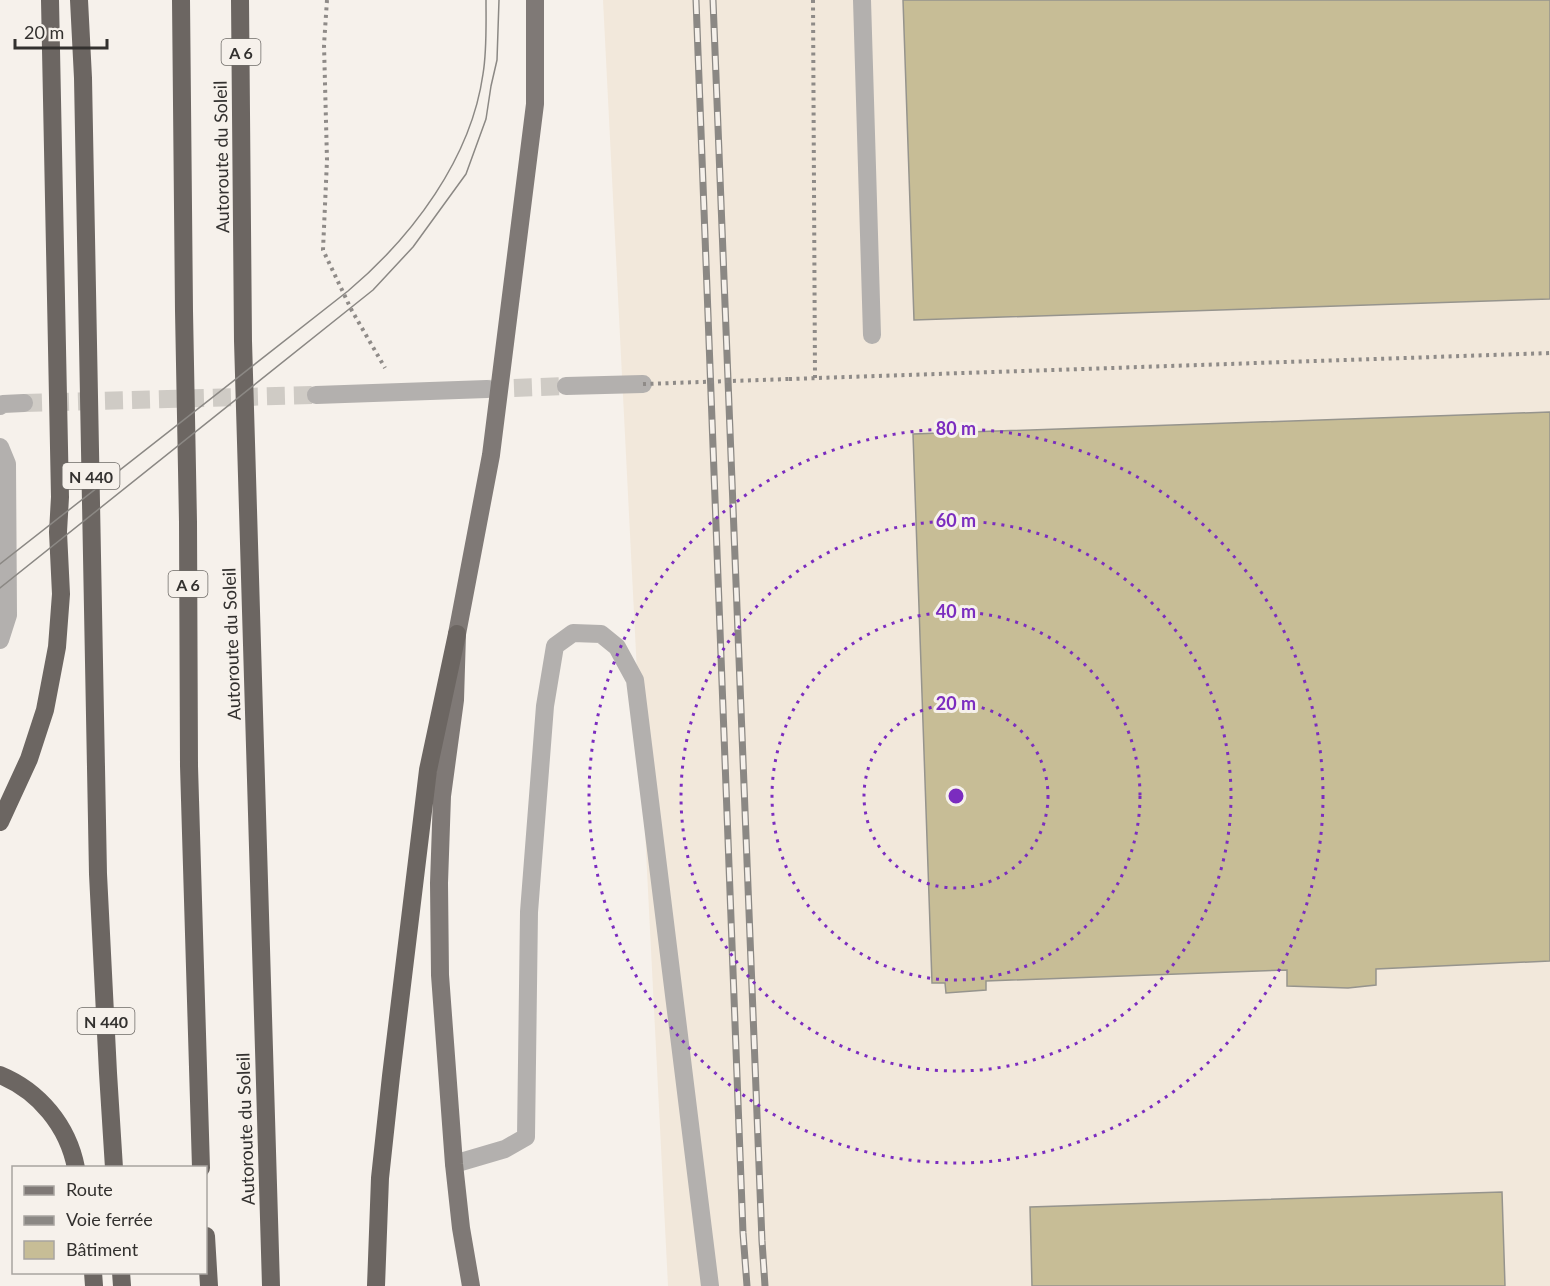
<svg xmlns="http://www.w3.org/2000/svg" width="1550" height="1286" font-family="Lato,sans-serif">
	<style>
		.built { fill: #f2e8db }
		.building { fill: #c7bd96; stroke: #96948d; stroke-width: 1.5 }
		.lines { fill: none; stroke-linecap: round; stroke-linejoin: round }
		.minor-tunnel { stroke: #cfcbc5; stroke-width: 18; stroke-dasharray: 18 9; stroke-linecap: butt }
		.path { stroke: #8f8b88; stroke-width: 4; stroke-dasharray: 3 4.5; stroke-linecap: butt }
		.minor { stroke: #b3b0ae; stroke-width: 18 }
		.major { stroke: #7f7976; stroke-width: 18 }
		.highway { stroke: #6c6662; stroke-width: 18 }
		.tram { stroke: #8b8884; stroke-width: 1.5 }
		.rail-casing { stroke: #8b8884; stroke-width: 7 }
		.rail { stroke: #f6f1eb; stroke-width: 4.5; stroke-dasharray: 14; stroke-linecap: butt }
		.path-bridge { stroke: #8f8b88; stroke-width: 4; stroke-dasharray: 3 4.5; stroke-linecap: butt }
		.ring { fill: none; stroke: #7b2cbf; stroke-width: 3; stroke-dasharray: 3 6 }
		.labels { text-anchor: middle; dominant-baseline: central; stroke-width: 6; stroke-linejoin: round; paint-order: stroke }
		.shield { fill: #f6f1eb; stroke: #6e6b67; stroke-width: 1.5 }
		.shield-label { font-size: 16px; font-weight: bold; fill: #33312f }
		.street-label { font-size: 18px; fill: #33312f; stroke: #f6f1eb }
		.centre { fill: #7b2cbf; stroke: #f6f1eb; stroke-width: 3 }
		.ring-label { font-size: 18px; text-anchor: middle; font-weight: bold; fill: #7b2cbf; stroke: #f6f1eb; stroke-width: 6; stroke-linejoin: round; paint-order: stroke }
	</style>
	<rect width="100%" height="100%" fill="#f6f1eb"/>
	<path class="built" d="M603,0H1550V1286H668Z"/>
	<path class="building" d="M903,0H1550V299L914,320Z
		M1550,412V961L1376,969V985L1348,988L1287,986V970L986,981V990L946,993L945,983H932L913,434Z
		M1502,1192L1505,1286H1032L1030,1207Z"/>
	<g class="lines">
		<path class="minor-tunnel" d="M487,389L566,386
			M24,403L316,395"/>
		<path class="path" d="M327,0L324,45L327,160L323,250L351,309L385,368
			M813,0L815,379
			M789,379L1550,353"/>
		<path class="minor" d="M862,0L872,335
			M566,386L643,384
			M316,395L487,389
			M0,406L3,404L24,403
			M0,447L7,464L8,615L0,640
			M454,1164L505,1149L526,1137L529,912L545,706L555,646L573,633L601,634L617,647L635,680L710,1286"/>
		<path class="major" d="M471,1286L461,1228L454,1164L440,975L439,883L442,796L455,700L457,634L491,455L535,104V0"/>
		<path class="highway" d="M79,0L83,78L98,874L108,1073L114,1168
			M181,0L184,311L188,522L189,766L201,1168
			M240,0L243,341L271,1286
			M0,822L29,759L45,710L57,647L61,594L58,532L60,497L50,0
			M0,1075C39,1091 68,1126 76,1168
			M206,1236L209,1286
			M93,1272L94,1286
			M121,1272L122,1286
			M376,1286L380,1178L391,1076L428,770L457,634"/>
		<path class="tram" d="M0,564L348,291C412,237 471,159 483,74C487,50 486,24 486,0
			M0,588L373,290L413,247L466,174L486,119L491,86L497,60L499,0"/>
		<g class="rail-casing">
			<path id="rail" d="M696,0L743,1233L747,1286
				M713,0L762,1241L765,1286"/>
		</g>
		<use href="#rail" class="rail"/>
		<path class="path-bridge" d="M643,384L789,379"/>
	</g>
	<g class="ring">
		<circle cx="956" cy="796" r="92"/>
		<circle cx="956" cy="796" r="184"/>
		<circle cx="956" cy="796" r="275"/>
		<circle cx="956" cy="796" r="367"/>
	</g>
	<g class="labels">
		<g class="shield">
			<rect x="221.5" y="39" width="39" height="26" rx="4.5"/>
			<rect x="62.5" y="463" width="57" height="26" rx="4.5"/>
			<rect x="168.5" y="571" width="39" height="26" rx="4.5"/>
			<rect x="77.5" y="1008" width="57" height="26" rx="4.5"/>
		</g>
		<g class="shield-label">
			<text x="241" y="52">A 6</text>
			<text x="91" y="476">N 440</text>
			<text x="188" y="584">A 6</text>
			<text x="106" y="1021">N 440</text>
		</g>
		<g class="street-label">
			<text transform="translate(221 157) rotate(-91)">Autoroute du Soleil</text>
			<text transform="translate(231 644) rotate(-92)">Autoroute du Soleil</text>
			<text transform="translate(245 1129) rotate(-92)">Autoroute du Soleil</text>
		</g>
	</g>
	<circle cx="956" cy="796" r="9" class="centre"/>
	<g class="ring-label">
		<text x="956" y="435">80 m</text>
		<text x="956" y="527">60 m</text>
		<text x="956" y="618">40 m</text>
		<text x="956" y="710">20 m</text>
	</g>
	<rect x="12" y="1166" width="195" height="108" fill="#f6f1eb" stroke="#a8a4a0" stroke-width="1.5"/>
	<rect x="24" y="1186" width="30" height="9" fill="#7f7976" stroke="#a8a4a0" stroke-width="1.5"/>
	<text x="66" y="1196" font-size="18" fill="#33312f">Route</text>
	<rect x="24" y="1216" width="30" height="9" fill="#8b8884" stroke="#a8a4a0" stroke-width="1.5"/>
	<text x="66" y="1226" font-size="18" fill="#33312f">Voie ferrée</text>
	<rect x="24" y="1241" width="30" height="18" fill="#c7bd96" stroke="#a8a4a0" stroke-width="1.5"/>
	<text x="66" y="1256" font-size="18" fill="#33312f">Bâtiment</text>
	<path d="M15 39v9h92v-9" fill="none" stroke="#33312f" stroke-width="3"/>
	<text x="24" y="39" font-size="18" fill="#33312f" stroke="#f6f1eb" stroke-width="4.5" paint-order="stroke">20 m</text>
</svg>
